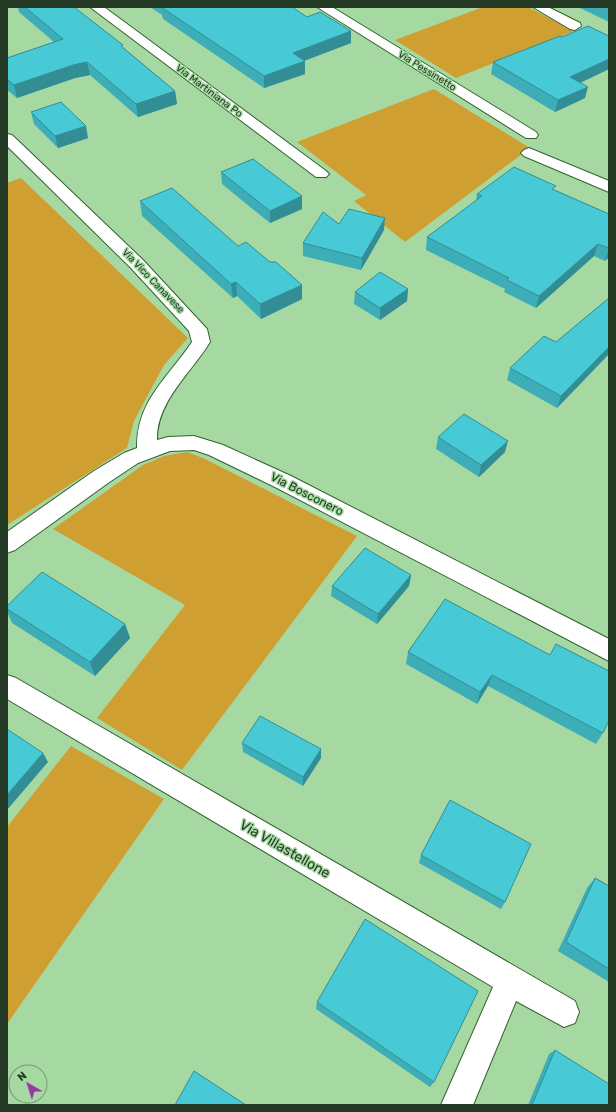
<svg xmlns="http://www.w3.org/2000/svg" width="616" height="1112" font-family="Rubik,sans-serif">
	<style>
		.green { fill: #d09f32 }
		.lines { fill: none; stroke-linecap: round; stroke-linejoin: round }
		.minor-casing { stroke: #336130; stroke-width: 2 }
		.minor { fill: #fff; fill-rule: evenodd }
		.wall { fill: #3daeb7 }
		.shaded-wall { fill: #328d95 }
		.building { fill: #47cad5; stroke: #328d95 }
		.labels { text-anchor: middle; dominant-baseline: central; stroke-width: 3; stroke-linejoin: round; paint-order: stroke }
		.far-street-label { font-size: 10px; fill: #263b25; stroke: #a6d9a2 }
		.street-label { font-size: 12px; fill: #263b25; stroke: #a6d9a2 }
		.near-street-label { font-size: 14px; fill: #263b25; stroke: #a6d9a2 }
	</style>
	<rect width="100%" height="100%" fill="#a6d9a2"/>
	<path class="green" d="M483,7H528L574,31L456,78L395,40Z
		M434,89L530,148L405,242L354,201L366,195L297,142Z
		M21,178L188,338L164,365L134,421L127,448L7,525V183Z
		M187,452L203,458L357,536L182,770L97,718L185,605L53,529L143,465L164,456Z
		M71,746L164,799L7,1024V827Z"/>
	<g class="lines">
		<g class="minor-casing">
			<path id="minor" d="M90,7H104L326,171L329,174L326,177H316Z
				M317,7H332L536,132L538,135L536,138H526Z
				M533,7H548L580,23L581,26L575,30L570,29Z
				M7,134L12,135L143,260L207,329L210,342C191,373 156,402 157,440L168,437L194,436L223,445L291,476L609,639V661L277,488L209,455L194,450L170,451L138,463L108,483L15,550L7,553V532L94,471L124,453L137,448C136,401 168,378 192,342L189,331L131,268L7,146Z
				M529,148L609,181V192L524,156L521,153L524,150Z
				M7,675L16,678L575,1001L579,1012L575,1023L564,1027L516,1001L473,1105H441L493,987L7,699Z"/>
		</g>
		<use href="#minor" class="minor"/>
	</g>
	<path class="wall" d="M18,7H74L175,91L177,104L138,117L90,75L75,78L17,98L7,90V58L54,42L19,12Z
		M150,7H292L307,17L351,31V43L304,61L305,74L264,88L163,19L162,15Z
		M581,7H609V22L580,8Z
		M609,36V69L580,83L585,98L555,112L491,74L493,62L562,37Z
		M31,112L88,138L58,148L34,124Z
		M221,172L302,209L270,223L222,184Z
		M555,190L609,214V257L605,261L594,256L536,308L504,292L505,289L426,250L427,237L476,201L477,194Z
		M140,201L238,246L302,299L261,319L237,296L233,298L142,216Z
		M384,230L361,270L303,256V243Z
		M408,289L407,301L380,320L354,304L355,292Z
		M609,298V356L608,355L557,408L507,380L510,368L556,342Z
		M438,437L505,452L479,477L436,449Z
		M411,575L409,586L377,624L331,596L332,586Z
		M445,599L603,733L596,744L488,686L477,704L406,664L408,652Z
		M7,606L125,624L130,638L95,676L12,623L7,612Z
		M242,743L321,749V758L303,786L243,752Z
		M421,855L505,902L501,909L419,863Z
		M595,878L609,886V982L558,951L587,888Z
		M317,1002L434,1082L430,1087L316,1009Z
		M555,1050L609,1105H528L549,1054Z"/>
	<path class="shaded-wall" d="M351,31V43L293,65V53Z
		M609,59V69L567,89L570,77Z
		M305,61V74L264,88V76Z
		M87,62L90,75L75,78L17,98L14,85L73,65Z
		M588,87L585,98L555,112L558,100Z
		M175,91L177,104L138,117L136,104Z
		M86,126L88,138L58,148L55,136Z
		M302,196V209L270,223V211Z
		M385,218L384,230L361,270L362,258Z
		M598,244L594,256L536,308L539,296Z
		M609,248V257L605,261L609,249Z
		M236,282L237,296L233,298L231,284Z
		M302,285V299L261,319L260,304Z
		M408,289L407,301L380,320V308Z
		M609,347V353L608,355L557,408L561,396Z
		M508,441L505,452L479,477L481,465Z
		M411,575L409,586L377,624L378,614Z
		M125,624L130,638L95,676L90,662Z
		M492,675L488,686L477,704L480,692Z
		M321,749V758L303,786V777Z
		M43,753L48,762L7,810V795Z"/>
	<path class="building" d="M25,7H74L123,45L121,46L175,91L136,104L87,62L73,65L14,85L7,79V58L63,39Z
		M161,7H292L307,17L320,12L351,31L293,53L305,61L264,76Z
		M588,26L609,36V59L570,77L588,87L558,100L493,62L560,36L562,37Z
		M61,102L86,126L55,136L31,112Z
		M253,159L302,196L270,211L221,172Z
		M514,167L556,186L552,189L609,214V248L598,244L539,296L507,280L509,278L427,237L482,196L477,194Z
		M172,188L238,246L246,242L270,262H276L302,285L260,304L236,282L231,284L140,201Z
		M349,209L385,218L362,258L303,243L323,212L339,224Z
		M380,272L408,289L380,308L355,292Z
		M609,298V347L561,396L510,368L544,336L556,342Z
		M464,414L508,441L481,465L438,437Z
		M365,548L411,575L378,614L332,586Z
		M42,572L125,624L90,662L7,609V606Z
		M445,599L550,655L556,644L609,671V720L603,733L492,675L480,692L408,652Z
		M260,716L321,749L303,777L242,743Z
		M7,729L43,753L7,795Z
		M450,800L531,844L505,902L421,855Z
		M595,878L609,886V969L566,942Z
		M365,919L478,991L434,1082L317,1002Z
		M555,1050L609,1084V1105H532Z
		M194,1071L246,1105H175Z"/>
	<g class="labels">
		<g class="far-street-label">
			<text transform="translate(427 71) rotate(32)">Via Pessinetto</text>
			<text transform="translate(209 91) rotate(37)">Via Martiniana Po</text>
			<text transform="translate(153 281) rotate(46)">Via Vico Canavese</text>
		</g>
		<g class="street-label">
			<text transform="translate(307 494) rotate(27)">Via Bosconero</text>
		</g>
		<g class="near-street-label">
			<text transform="translate(285 849) rotate(30)">Via Villastellone</text>
		</g>
	</g>
	<rect width="616" height="1112" fill="none" stroke="#263b25" stroke-width="16"/>
	<g transform="translate(28 1084) rotate(321)"><circle r="19" fill="#a6d9a2" stroke="#739a70"/>
	<path d="M0-3L7 15L0 10L-7 15Z" fill="#9739a3"/>
	<text y="-6" font-size="11" font-weight="bold" text-anchor="middle" fill="#263b25">N</text>
	</g>
</svg>
